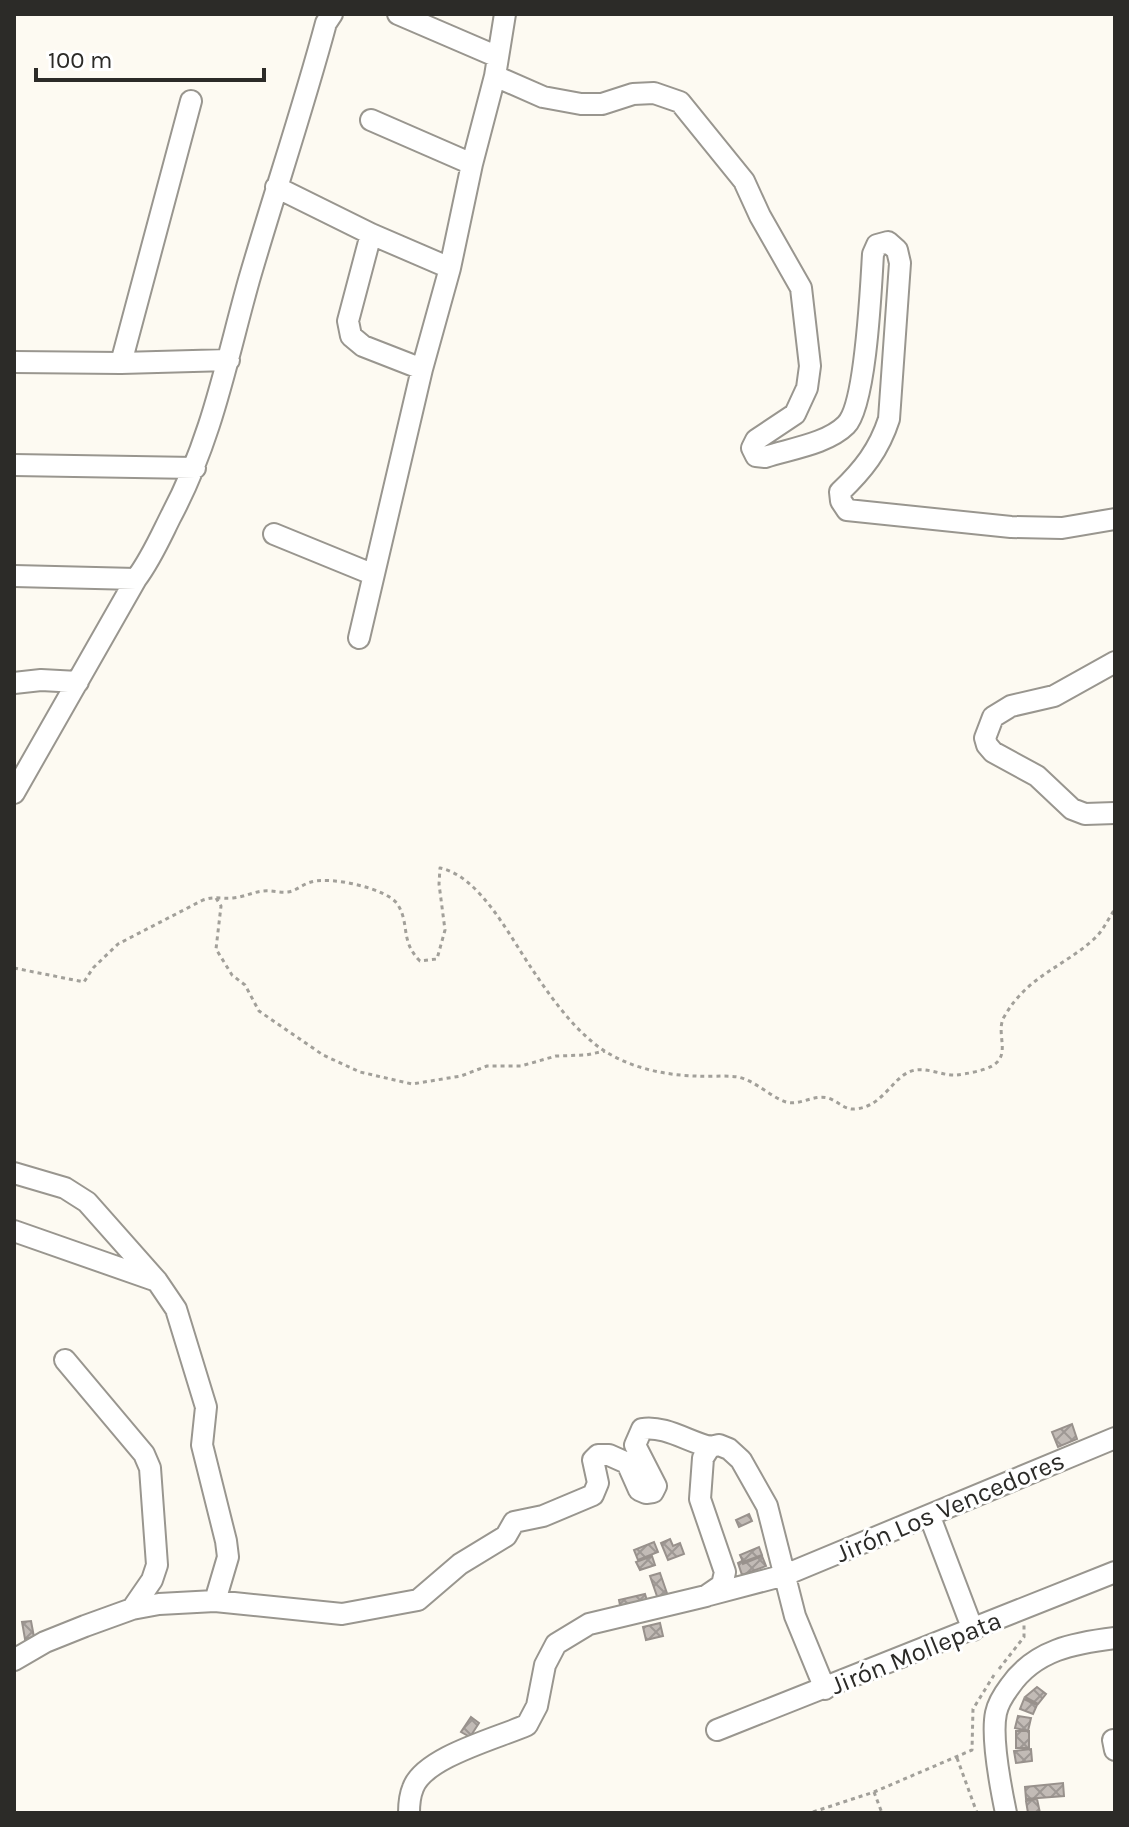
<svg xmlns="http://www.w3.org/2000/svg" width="1129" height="1827" font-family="Karla,sans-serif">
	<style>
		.building { fill: url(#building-cross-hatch); stroke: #98918c; stroke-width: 2 }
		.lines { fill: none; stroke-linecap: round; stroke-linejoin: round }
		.minor-casing { stroke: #99968f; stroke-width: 24 }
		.path { stroke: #a2a09a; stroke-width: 3; stroke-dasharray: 4 4; stroke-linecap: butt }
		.minor { stroke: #fff; stroke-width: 20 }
		.labels { text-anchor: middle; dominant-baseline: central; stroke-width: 6; stroke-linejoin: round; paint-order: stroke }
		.street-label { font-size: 26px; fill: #2c2b28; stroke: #fff }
	</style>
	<defs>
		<pattern id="building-cross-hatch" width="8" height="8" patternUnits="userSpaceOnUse" patternTransform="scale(2)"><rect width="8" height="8" fill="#c2bbb6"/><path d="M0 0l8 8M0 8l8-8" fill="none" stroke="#9e9894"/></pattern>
	</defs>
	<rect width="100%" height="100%" fill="#fdfaf2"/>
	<path class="building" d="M1072,1424L1077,1439L1058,1447L1052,1432Z
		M749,1514L752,1521L739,1527L736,1520Z
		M670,1539L673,1546L680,1543L684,1554L668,1560L661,1543Z
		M654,1542L658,1552L638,1560L634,1550Z
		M759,1547L762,1555L743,1562L740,1555Z
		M652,1556L655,1565L640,1570L636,1562Z
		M762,1556L766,1566L742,1575L738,1563L742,1561L743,1564Z
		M660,1573L669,1599L659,1602L650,1576Z
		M645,1594L648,1604L621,1610L619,1600Z
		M31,1621L34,1637L25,1639L22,1622Z
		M660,1623L663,1636L646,1640L643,1627Z
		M1037,1687L1046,1694L1038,1704L1025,1697Z
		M1024,1699L1037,1705L1033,1714L1020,1709Z
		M1018,1716L1031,1718L1028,1731L1015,1728Z
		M471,1717L479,1723L470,1737L461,1732Z
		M1016,1731H1029V1748H1016Z
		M1031,1749L1032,1761L1016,1763L1014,1751Z
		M1063,1783L1064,1796L1026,1799L1025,1787Z
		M1037,1799L1040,1813H1028L1026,1801Z"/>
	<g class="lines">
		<g class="minor-casing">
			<path id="minor" d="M398,14L498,57
				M505,14L495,76L543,97L581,104H602L633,94L654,93L680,102L744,181L760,216L801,288L810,366L807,388L795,414L756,440L752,448L756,456L765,457C789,449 827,444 846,425C866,405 871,286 873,254L877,245L888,242L897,250L900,263L889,419C879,450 863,470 840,492L841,501L847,510L1011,527L1062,528L1115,519
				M371,120L472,164
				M276,187L371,234L450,268
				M371,234L348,321L351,336L363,346L422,369
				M14,362L121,363L229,360
				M121,363L191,101
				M14,465L195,468
				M274,534L372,574
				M14,576L136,579
				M359,638L422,369L450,268L472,164L495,76
				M1115,662L1054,696L1011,706L993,717L985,738L987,745L993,752L1037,776L1072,809L1085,814L1115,813
				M14,683L41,680L78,682
				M14,793L136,579C151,559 160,538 171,516C212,439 226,362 249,280C274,194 303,109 326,23L332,14
				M14,1173L65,1188L87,1202L157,1281L176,1309L206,1407L202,1445L226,1541L228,1557L215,1601
				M14,1231L154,1280
				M65,1360L144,1454L150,1468L157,1565L152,1580L132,1609
				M930,1517L973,1630
				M709,1595L785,1575L1115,1438
				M14,1660L45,1642L85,1626L132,1609L159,1604L215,1601L342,1614L418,1600L460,1564L506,1536L514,1522L543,1516L593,1495L598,1483L593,1460L598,1455H609L627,1463L639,1490L646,1493L653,1492L656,1486L635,1445L642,1429C664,1425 689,1442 710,1447
				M717,1730L1115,1572
				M1115,1740H1113L1115,1750
				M409,1813C409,1805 410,1795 413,1788C424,1757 498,1738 527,1725L537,1706L545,1665L556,1644L589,1624L706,1596L722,1585L725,1572L700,1499L703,1458L710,1447L719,1445L729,1449L741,1460L767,1506L795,1616L825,1689
				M1006,1813C1001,1789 991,1737 996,1713C998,1703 1004,1694 1010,1686C1035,1650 1074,1643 1115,1638"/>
		</g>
		<path class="path" d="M216,898L221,906L216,949L232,975L245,985L259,1011L323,1055L360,1072L412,1084L461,1076L487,1066H521L556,1056L586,1055L605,1051
			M14,968L84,982L93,968L118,944L203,900C214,896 222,899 233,898C244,897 253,892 263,891C272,890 280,893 288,892C296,891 303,884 311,882C329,876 388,888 398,905C410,925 400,941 420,961L437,959L445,930L439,884L440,868C480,876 510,937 532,969C548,993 567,1020 589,1039C617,1065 659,1075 696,1076C709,1077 724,1075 738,1077C756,1081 769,1096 786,1102C800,1106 814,1094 828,1098C838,1101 844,1110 855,1109C882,1107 892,1079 909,1072C924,1065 941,1076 956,1075C966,1074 983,1071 992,1066C1012,1055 995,1033 1004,1017C1027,976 1062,968 1094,939C1103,931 1108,919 1115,909
			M999,1669L1024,1637V1625
			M957,1758L977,1813
			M874,1792L882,1813
			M813,1812L874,1792L972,1750L973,1709L994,1675"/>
		<use href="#minor" class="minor"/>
	</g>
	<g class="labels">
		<g class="street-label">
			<text transform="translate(950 1507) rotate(-23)">Jirón Los Vencedores</text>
			<text transform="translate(916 1653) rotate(-22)">Jirón Mollepata</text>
		</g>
	</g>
	<rect width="1129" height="1827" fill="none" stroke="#2c2b28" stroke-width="32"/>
	<path d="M36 68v12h228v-12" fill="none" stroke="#2c2b28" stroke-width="4"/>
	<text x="48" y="68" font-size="24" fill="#2c2b28" stroke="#ffffff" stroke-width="6" paint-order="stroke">100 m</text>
</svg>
